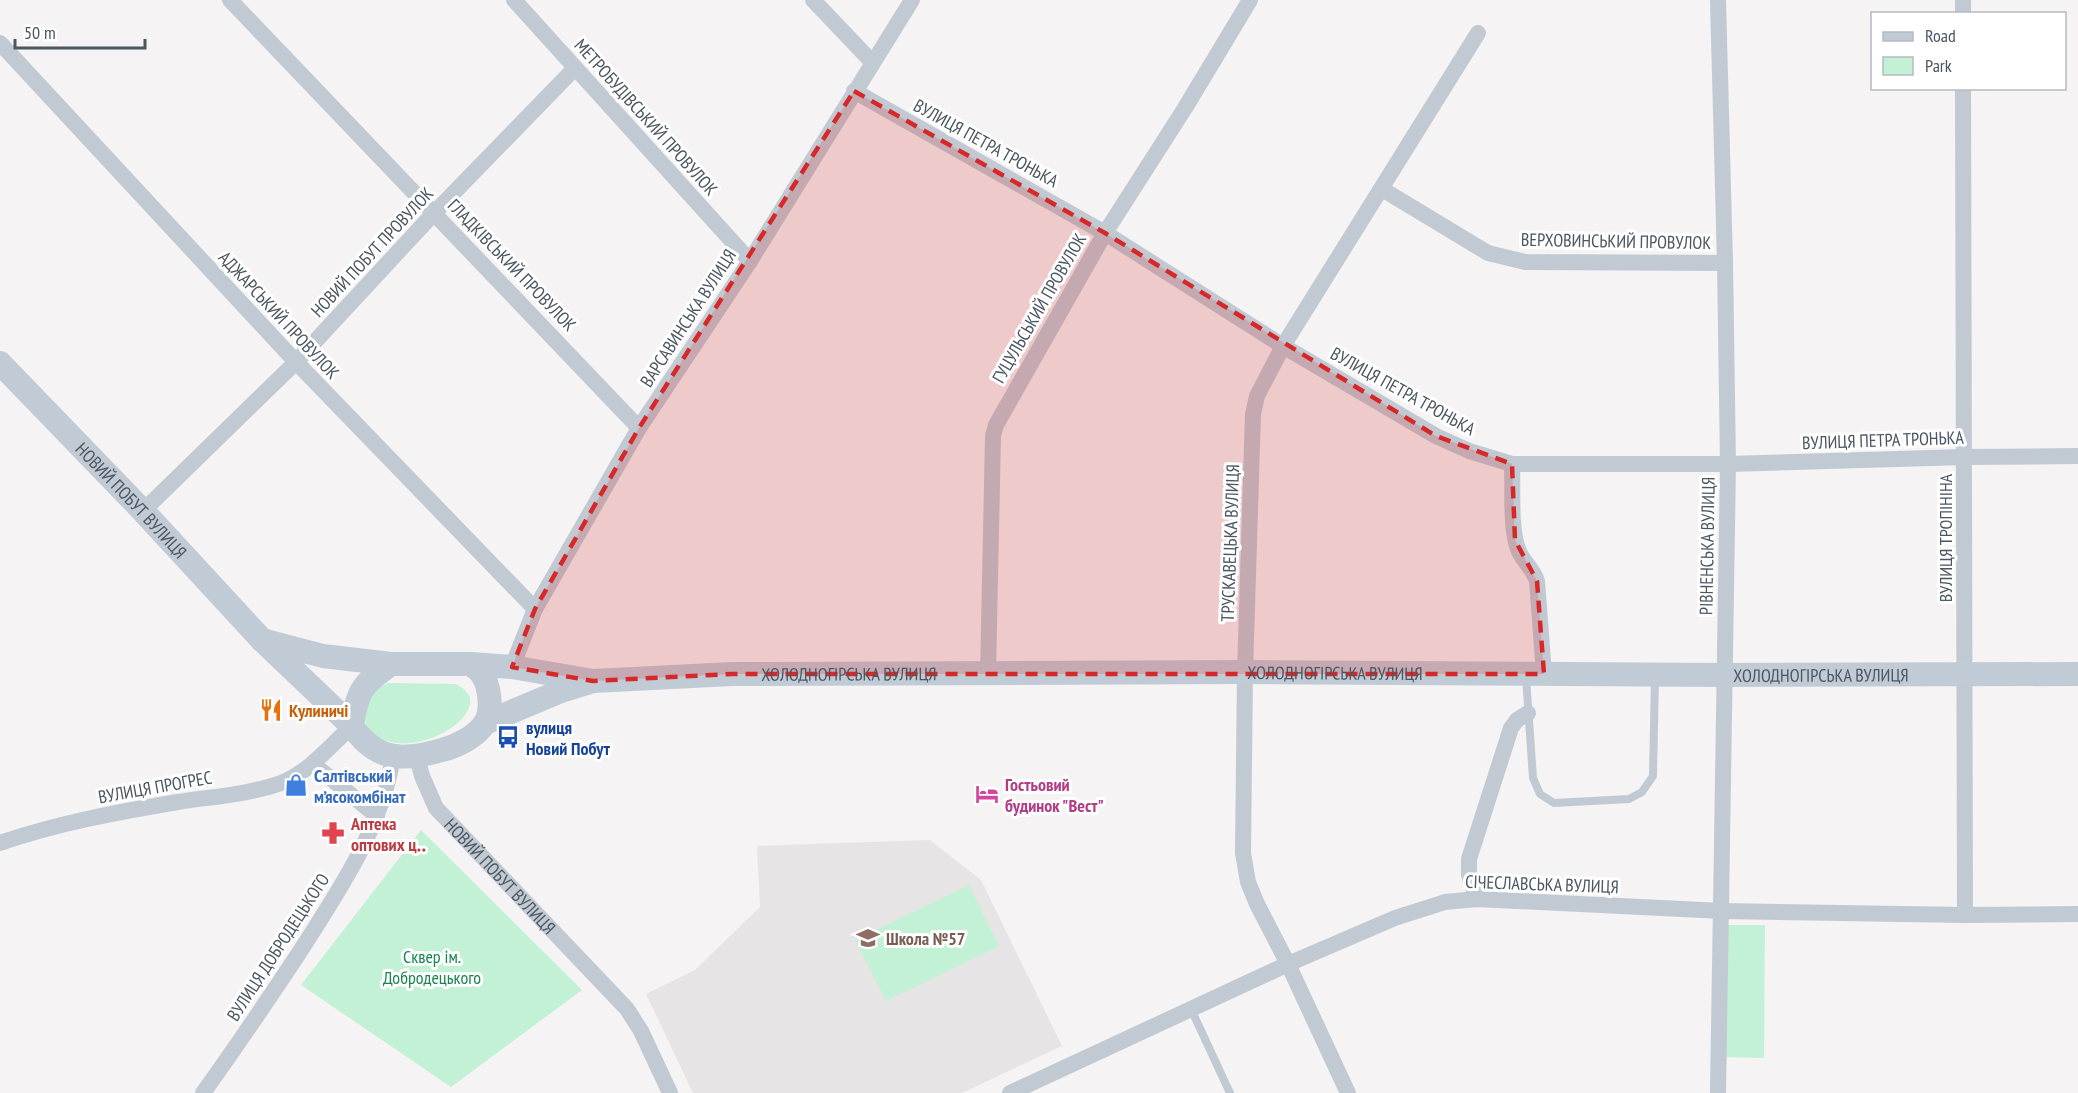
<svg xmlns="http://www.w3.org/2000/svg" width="2078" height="1093" font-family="'PT Sans Narrow',sans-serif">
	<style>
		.education { fill: #e6e4e5 }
		.green { fill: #c3f1d5 }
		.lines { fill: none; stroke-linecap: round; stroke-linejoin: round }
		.lane { stroke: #c1cad2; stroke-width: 8 }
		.street { stroke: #c1cad2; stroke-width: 16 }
		.secondary { stroke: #c1cbd6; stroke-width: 24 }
		.marked { fill: #d62828; fill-opacity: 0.2; stroke: #d62828; stroke-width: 4.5; stroke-dasharray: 12 8; stroke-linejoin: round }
		.labels { text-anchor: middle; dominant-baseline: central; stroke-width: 6; stroke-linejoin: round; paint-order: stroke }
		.street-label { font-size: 18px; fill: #4a5661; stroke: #fff }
		.food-label { font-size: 18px; font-weight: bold; fill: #c56008; stroke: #fff; text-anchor: start }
		.transit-label { font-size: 18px; font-weight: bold; fill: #164399; stroke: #fff; text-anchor: start }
		.shop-label { font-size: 18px; font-weight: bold; fill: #366cbe; stroke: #fff; text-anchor: start }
		.hotel-label { font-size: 18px; font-weight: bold; fill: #b23c85; stroke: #fff; text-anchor: start }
		.health-label { font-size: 18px; font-weight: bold; fill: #be3a42; stroke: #fff; text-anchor: start }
		.education-label { font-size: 18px; font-weight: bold; fill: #785e54; stroke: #fff; text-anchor: start }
		.park-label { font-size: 18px; fill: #17864f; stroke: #fff }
	</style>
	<rect width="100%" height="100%" fill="#f5f3f3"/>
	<path class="education" d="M930,840L981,880L1062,1046L962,1093H693L646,994L695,970L760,907L757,846Z"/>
	<path class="green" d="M388,683L455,684C503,704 426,761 378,738C370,734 365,724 364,715C364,709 371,695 376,690C378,687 384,685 388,683Z
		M421,830L582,990L451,1087L301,985Z
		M969,885L999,946L886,1001L855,940Z
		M1724,925H1765L1764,1058L1723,1057Z"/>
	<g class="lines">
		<path class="lane" d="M1526,677L1533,778L1540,794L1554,803L1629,799L1642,792L1653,776L1655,677
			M1191,1009L1230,1093"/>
		<g class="street">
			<path d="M230,0L639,428"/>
			<path d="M514,0L750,261"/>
			<path d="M813,0L872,62"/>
			<path d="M1963,0V14"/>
			<path d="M0,43L296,362L535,609"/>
			<path d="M1963,88L1965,915"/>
			<path d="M854,91L1105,233L1283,346L1436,436L1469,451L1512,464H1728L1964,457L2078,456"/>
			<path d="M1382,189L1488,253L1525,262L1725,263"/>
			<path d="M1512,464C1513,487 1510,528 1518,549C1522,561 1533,568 1537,581L1544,674"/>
			<path d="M143,511L296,362L435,212L575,68"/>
			<path d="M512,667L535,609L639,428L750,261L912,0"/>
			<path d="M988,674L993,436L996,425L1105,233L1185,108L1250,0"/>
			<path id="s1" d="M417,757L422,776L436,808L627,1009L641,1031L670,1093"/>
			<path d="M313,764L377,816"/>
			<path d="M0,843C58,823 118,812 178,802C210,797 251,794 281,783C309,772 330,746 352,726"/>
			<path d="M1477,899L1469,875V859L1511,728L1517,720L1528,713"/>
			<path d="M203,1093C236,1047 268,1000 299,953C337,894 383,826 393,756"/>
			<path d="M1010,1093L1288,964L1395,918L1445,902L1477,899L1722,911L1965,915L2078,914"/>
			<path d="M1348,1093L1288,964L1257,904L1248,882L1243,853L1245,672L1253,414L1257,396L1283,346L1478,33"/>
			<path d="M1718,1093L1728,464L1725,263L1718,0"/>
		</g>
		<g class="secondary">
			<path id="s2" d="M0,363L143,511L262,640L352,726C377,762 403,761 442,750C457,746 476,737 485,723C493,710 490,685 481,673C479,670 474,667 471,664"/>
			<path id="s3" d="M262,640L323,656L391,664H471L512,667L593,681L732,674L1245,672L1724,675L2078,674"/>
			<path d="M485,723L561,691L590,682"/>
			<path d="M352,726C357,691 362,684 391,664"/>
		</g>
	</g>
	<path class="marked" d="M854,91L1105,233L1436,436L1512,464L1515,540L1537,581L1544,674H732L593,681L512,667L535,609L639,428Z"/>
	<defs>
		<g id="restaurant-bare" transform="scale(1.8)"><path d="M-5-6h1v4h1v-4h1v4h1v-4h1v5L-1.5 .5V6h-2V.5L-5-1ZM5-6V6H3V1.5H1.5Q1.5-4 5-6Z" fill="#e8710a" stroke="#fff" stroke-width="2.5" paint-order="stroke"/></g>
		<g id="bus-bare" transform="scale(1.8)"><path d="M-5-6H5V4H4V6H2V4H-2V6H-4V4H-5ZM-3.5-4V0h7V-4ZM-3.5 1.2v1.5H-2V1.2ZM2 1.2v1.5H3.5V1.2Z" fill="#1a4fb4" stroke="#fff" stroke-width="2.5" paint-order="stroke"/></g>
		<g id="shop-bare" transform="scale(1.8)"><path d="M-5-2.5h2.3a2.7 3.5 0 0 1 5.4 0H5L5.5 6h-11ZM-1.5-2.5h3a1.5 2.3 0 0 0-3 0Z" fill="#3f7fe0" stroke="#fff" stroke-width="2.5" paint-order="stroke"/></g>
		<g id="hotel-bare" transform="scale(1.8)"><path d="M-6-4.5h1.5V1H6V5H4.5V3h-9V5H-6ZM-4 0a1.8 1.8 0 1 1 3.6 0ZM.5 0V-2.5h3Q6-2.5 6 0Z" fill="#d1479c" stroke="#fff" stroke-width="2.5" paint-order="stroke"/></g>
		<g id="pharmacy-bare" transform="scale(1.8)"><path d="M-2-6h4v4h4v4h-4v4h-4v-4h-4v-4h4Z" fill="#e0444e" stroke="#fff" stroke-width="2.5" paint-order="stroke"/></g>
		<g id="school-bare" transform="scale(1.8)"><path d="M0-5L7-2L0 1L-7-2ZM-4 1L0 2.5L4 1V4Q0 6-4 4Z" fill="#8d6e63" stroke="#fff" stroke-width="2.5" paint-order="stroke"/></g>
	</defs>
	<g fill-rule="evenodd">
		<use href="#restaurant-bare" x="271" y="710"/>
		<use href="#bus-bare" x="508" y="737"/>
		<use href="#shop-bare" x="296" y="785"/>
		<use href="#hotel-bare" x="987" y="794"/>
		<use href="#pharmacy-bare" x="333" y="833"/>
		<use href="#school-bare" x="868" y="938"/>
	</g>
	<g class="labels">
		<g class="street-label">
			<text transform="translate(646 117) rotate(48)">МЕТРОБУДІВСЬКИЙ ПРОВУЛОК</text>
			<text transform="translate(986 143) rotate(29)">ВУЛИЦЯ ПЕТРА ТРОНЬКА</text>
			<text transform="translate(1616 241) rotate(1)">ВЕРХОВИНСЬКИЙ ПРОВУЛОК</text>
			<text transform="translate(372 252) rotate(-47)">НОВИЙ ПОБУТ ПРОВУЛОК</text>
			<text transform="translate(512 265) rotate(46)">ГЛАДКІВСЬКИЙ ПРОВУЛОК</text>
			<text transform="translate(1039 308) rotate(-60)">ГУЦУЛЬСЬКИЙ ПРОВУЛОК</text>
			<text transform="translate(279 315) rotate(47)">АДЖАРСЬКИЙ ПРОВУЛОК</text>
			<text transform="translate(688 318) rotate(-57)">ВАРСАВИНСЬКА ВУЛИЦЯ</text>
			<text transform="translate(1403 391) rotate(29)">ВУЛИЦЯ ПЕТРА ТРОНЬКА</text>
			<text transform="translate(1883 440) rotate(-2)">ВУЛИЦЯ ПЕТРА ТРОНЬКА</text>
			<text stroke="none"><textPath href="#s2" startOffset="190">НОВИЙ ПОБУТ ВУЛИЦЯ</textPath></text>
			<text transform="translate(1945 538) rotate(-90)">ВУЛИЦЯ ТРОПІНІНА</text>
			<text transform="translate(1230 543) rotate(-88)">ТРУСКАВЕЦЬКА ВУЛИЦЯ</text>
			<text transform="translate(1707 546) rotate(-89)">РІВНЕНСЬКА ВУЛИЦЯ</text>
			<text stroke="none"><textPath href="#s3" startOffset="1077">ХОЛОДНОГІРСЬКА ВУЛИЦЯ</textPath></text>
			<text stroke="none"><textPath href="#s3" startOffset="591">ХОЛОДНОГІРСЬКА ВУЛИЦЯ</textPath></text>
			<text stroke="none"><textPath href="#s3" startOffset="1563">ХОЛОДНОГІРСЬКА ВУЛИЦЯ</textPath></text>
			<text transform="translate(155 787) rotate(-10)">ВУЛИЦЯ ПРОГРЕС</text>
			<text stroke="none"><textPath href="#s1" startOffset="148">НОВИЙ ПОБУТ ВУЛИЦЯ</textPath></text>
			<text transform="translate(1542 884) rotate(2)">СІЧЕСЛАВСЬКА ВУЛИЦЯ</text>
			<text transform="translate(278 947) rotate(-57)">ВУЛИЦЯ ДОБРОДЕЦЬКОГО</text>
		</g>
		<g class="food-label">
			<text x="289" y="710">Кулиничі</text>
		</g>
		<g class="transit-label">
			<text x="526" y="727">вулиця<tspan x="526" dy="21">Новий Побут</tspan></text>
		</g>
		<g class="shop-label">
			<text x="314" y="775">Салтівський<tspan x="314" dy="21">м’ясокомбінат</tspan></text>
		</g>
		<g class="hotel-label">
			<text x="1005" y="784">Гостьовий<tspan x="1005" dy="21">будинок "Вест"</tspan></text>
		</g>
		<g class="health-label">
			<text x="351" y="823">Аптека<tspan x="351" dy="21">оптових ц‥</tspan></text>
		</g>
		<g class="education-label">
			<text x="886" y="938">Школа №57</text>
		</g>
		<g class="park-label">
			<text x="432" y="956">Сквер ім.<tspan x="432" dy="21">Добродецького</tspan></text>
		</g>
	</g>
	<rect x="1871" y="12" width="195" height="78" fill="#ffffff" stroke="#b7bbc0" stroke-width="1.5"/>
	<rect x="1883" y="32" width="30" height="9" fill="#c1cbd6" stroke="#b7bbc0" stroke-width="1.5"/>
	<text x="1925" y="42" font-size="18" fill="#4a5661">Road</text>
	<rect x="1883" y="57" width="30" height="18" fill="#c3f1d5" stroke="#b7bbc0" stroke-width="1.5"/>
	<text x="1925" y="72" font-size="18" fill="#4a5661">Park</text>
	<path d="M15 39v9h130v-9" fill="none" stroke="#4a5661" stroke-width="3"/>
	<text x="24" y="39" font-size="18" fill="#4a5661" stroke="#ffffff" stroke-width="4.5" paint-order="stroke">50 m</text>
</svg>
